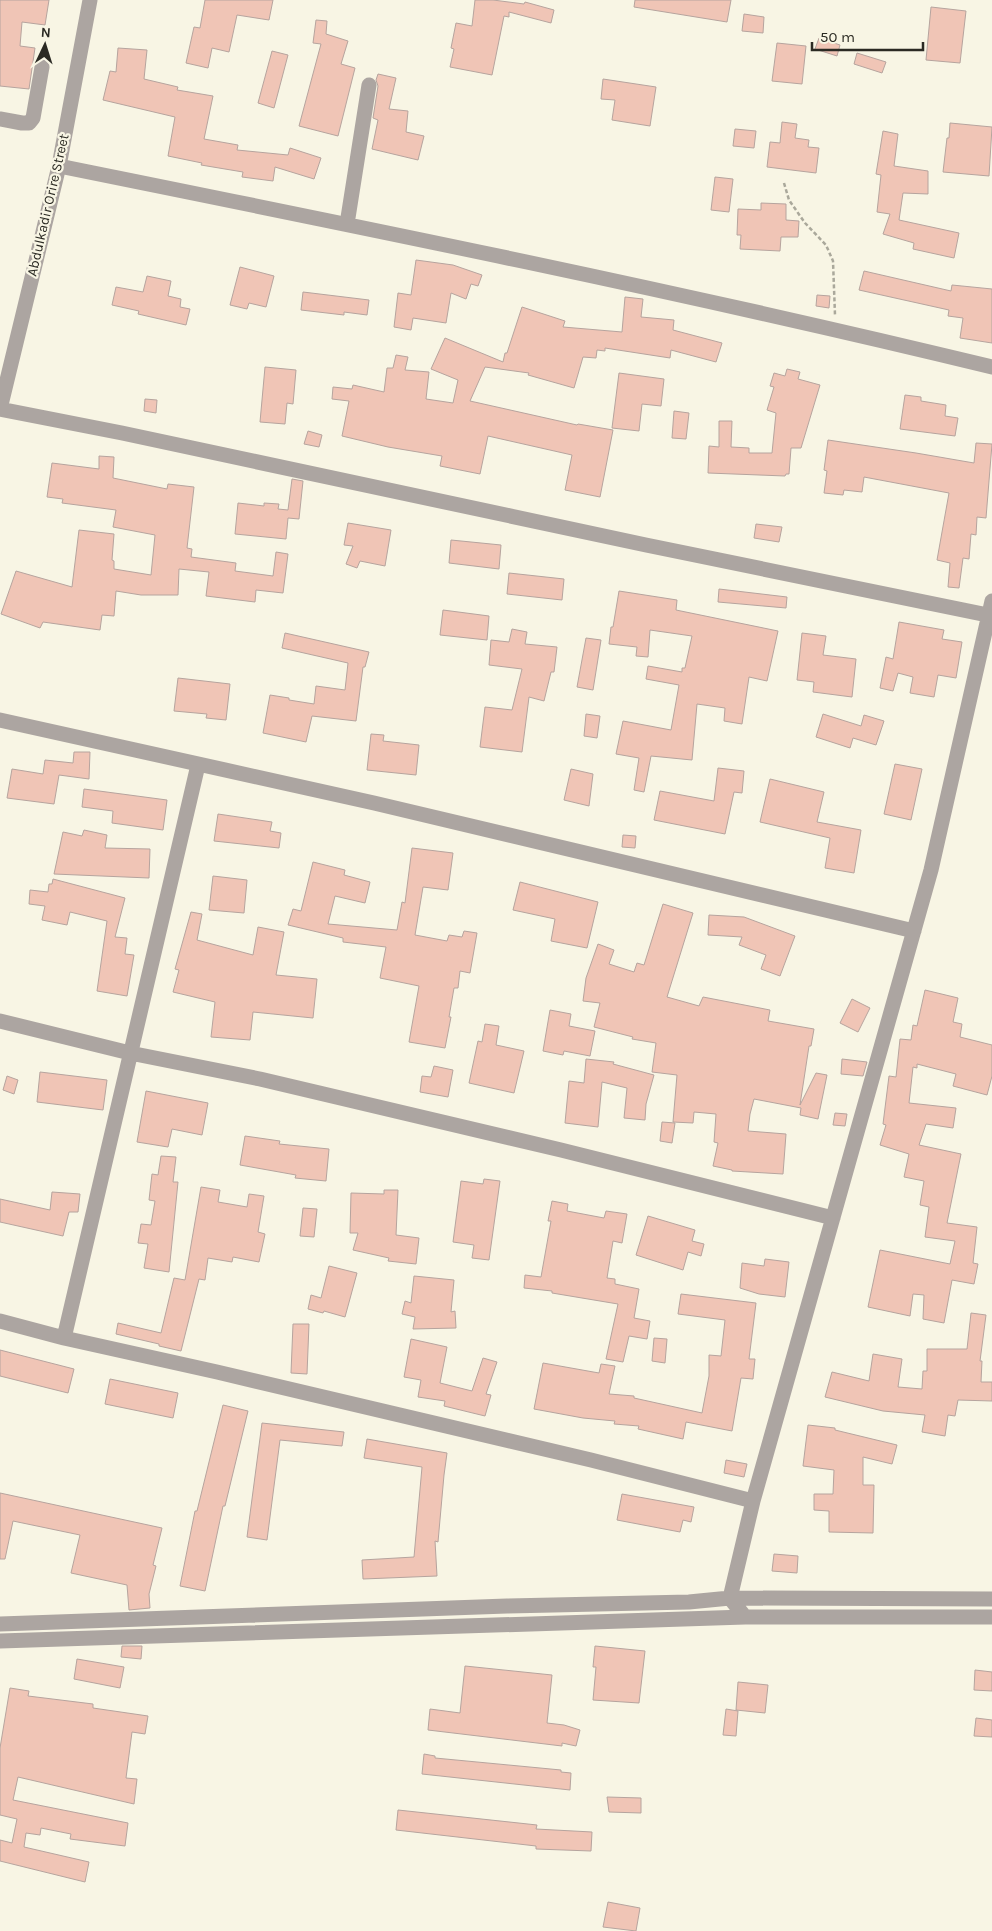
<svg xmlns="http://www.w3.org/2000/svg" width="992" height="1931" viewBox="0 0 992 1931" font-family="Karla,sans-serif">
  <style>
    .building { fill: #f0c5b6; stroke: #b6a49e }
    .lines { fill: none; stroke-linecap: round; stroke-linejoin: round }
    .path { stroke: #aaa89b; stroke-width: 2.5; stroke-dasharray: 4 2.5; stroke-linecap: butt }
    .minor { stroke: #aca5a1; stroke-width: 15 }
    .labels { text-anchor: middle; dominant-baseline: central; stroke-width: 4.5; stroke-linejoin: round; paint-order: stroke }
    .street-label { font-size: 14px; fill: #2b2a23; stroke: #f8f5e4 }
  </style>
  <rect width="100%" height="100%" fill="#f8f5e4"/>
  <!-- building -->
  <path class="building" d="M0,0H49L45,25L22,22L20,46L35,48L29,89L0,86Z
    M205,0H273L269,20L237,15L229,52L212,48L208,68L186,63L194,27L200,28Z
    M475,0H493L524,4L525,2L554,10L551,23L509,12V17L504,16L492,75L450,67L454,49L451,48L456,23L472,26Z
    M635,0H731L727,22L634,7Z
    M931,7L966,11L960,63L926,60Z
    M744,14L764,17L763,33L742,31Z
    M316,20L327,21L326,34L348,41L341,64L355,68L338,136L299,126L321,44L313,43Z
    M819,38L840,45L837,56L815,49Z
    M777,43L806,46L802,84L772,81Z
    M118,48L147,50L144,79L178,87L177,90L213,96L204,139L238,145L237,150L288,155L290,148L321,158L314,179L275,167L273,181L242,177L243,172L201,165L202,163L168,156L175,117L103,100L110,71L116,72Z
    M272,51L288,55L274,108L258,103Z
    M857,53L886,62L882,73L854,64Z
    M378,74L396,78L389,109L408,111L406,132L424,136L418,160L372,149L378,120L373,118L378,86L376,80Z
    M603,79L656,87L650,126L612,120L615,100L601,99Z
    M782,122L797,124L795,138L809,140L808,147L819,148L816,173L767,167L770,142L780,143Z
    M950,123L992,127L989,176L943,172L947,138H949Z
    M735,129L756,131L754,148L733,146Z
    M883,131L898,134L894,166L928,171V194L903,193L899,220L959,233L954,258L913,249L914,243L883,234L890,214L877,212L881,175L876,174Z
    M715,177L733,179L729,212L711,210Z
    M761,203L786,204V220L799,221L798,237H781L780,251L740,249L741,235H737L738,209L761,210Z
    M416,260L453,265L482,275L478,286L471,284L466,299L451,293L446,323L413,318L411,330L394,327L398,293L411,295Z
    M240,267L274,276L266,307L249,303L247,309L230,305Z
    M864,271L951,291L952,285L992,289V343L960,338L963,318L948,316L949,310L859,290Z
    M147,276L171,281L168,296L181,299L180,307L190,309L186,325L138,314L139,311L112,305L116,287L143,292Z
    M303,292L369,300L367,315L344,312V315L301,310Z
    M817,295L830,296L829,308L816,306Z
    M625,297L643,299L641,317L674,320L673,330L722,343L716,362L671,350L670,358L605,348V351L597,350L596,358L583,357L574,388L528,375L529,373L485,367L470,401L577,425L578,424L613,430L600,497L565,490L572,455L488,436L480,474L440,466L442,456L388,447L342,436L349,401L332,399L333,387L352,389L353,385L384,392L387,368H393L396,355L408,357L405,370L429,372L426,399L453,403L458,380L431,369L445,338L503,362L505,353H507L522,307L565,321L563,327L622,332Z
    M265,367L296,370L293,404L287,403L285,424L260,422Z
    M787,369L800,372L798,379L820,385L801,448H791L789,474H786L785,476L708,473L709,446L719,447V421H732L731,447L749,448V453H772L776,413L767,410L774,387L770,386L774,373L785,376Z
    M619,373L664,379L661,406L642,404L639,431L612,428Z
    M905,395L921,397V401L946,405L945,416L958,418L955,436L900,429Z
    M145,399L157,400L156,413L144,411Z
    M674,411L689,413L686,439L672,438Z
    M308,431L322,435L319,447L304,444Z
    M828,440L916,453L974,463L976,443L992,444L986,518L977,517L976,535L971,534L969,559L963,558L959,588L948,587L950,563L937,560L949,493L864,477L862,492L844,490L843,495L824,493L827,471L824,470Z
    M99,456L114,457L113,478L167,489L168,484L194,487L187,548L192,549L191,557L236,563L235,571L273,576L276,552L288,554L283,593L256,590L255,602L206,596L209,572L179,569L178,595H141L116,591L114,616L102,615L100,630L43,622L40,628L1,614L16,571L72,587L79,530L114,534L112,560L114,561V569L151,575L155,535L113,527L116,510L62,503L63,499L47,497L52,463L99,469Z
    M292,479L303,481L299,519L288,518L286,539L235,534L238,503L264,506V503L279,504L278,509L288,510Z
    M348,523L391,530L385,566L360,561L357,568L346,564L353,546L344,545Z
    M756,524L782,527L779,542L754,538Z
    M451,540L501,545L499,569L449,563Z
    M509,573L564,579L562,600L507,594Z
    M719,589L787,597L786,608L718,602Z
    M619,591L677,600L676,610L778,631L767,681L749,677L742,724L724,721L725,708L697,704L692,760L651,756L644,792L634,790L639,758L616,754L623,721L671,730L679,685L646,679L648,666L682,672V668H685L692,636L650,630L648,657L636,656L637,647L609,644L611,627H613Z
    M443,610L489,616L487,640L440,635Z
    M899,622L944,630L942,639L962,642L956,678L938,675L934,697L910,693L913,677L898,673L893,691L880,688L886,657L893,659Z
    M512,629L527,632L525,644L557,647L554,672H551L544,701L529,697L522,752L480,747L485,707L512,710L522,669L489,665L491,640L509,642Z
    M285,633L369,652L365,667H363L356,721L312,716L306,742L263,733L270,695L289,698V700L314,704L316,686L345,690L348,663L282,648Z
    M802,633L826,636L823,655L856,659L852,697L813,692L814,682L797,680Z
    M586,638L601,640L593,690L577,687Z
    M178,678L230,684L226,720L206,718L207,714L174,711Z
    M586,714L600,716L597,738L584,736Z
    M823,714L861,726L864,715L884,721L876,745L853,738L850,748L816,737Z
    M371,734L384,735L383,741L419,745L416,775L367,770Z
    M74,752H90L89,779L59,775L54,804L7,798L12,769L43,774L45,760L73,763Z
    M895,764L922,769L911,820L884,814Z
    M718,768L744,771L742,793L734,792L725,834L654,820L660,791L714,801Z
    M571,769L593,774L589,806L564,800Z
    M770,779L824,792L817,822L861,830L854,873L825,868L830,838L760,822Z
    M84,789L167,800L163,830L112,823L113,811L82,807Z
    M218,814L272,822L270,831L281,833L279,848L214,841Z
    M84,830L107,835L105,848L150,849L149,878L54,874L63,832L82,836Z
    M623,835L636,836L635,848L622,847Z
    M412,848L453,853L448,890L423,887L415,935L447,941L449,935L462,937L464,931L477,933L470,973L460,971L458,988H454L449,1017H451L445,1048L409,1042L419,986L380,978L386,947L343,942V938L288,925L293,909L301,911L313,862L345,870L344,875L370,882L365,903L335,896L328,924L397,930L402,902L405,903Z
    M213,876L247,880L244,913L209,910Z
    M53,879L125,898L115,937L127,938L125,954L134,955L127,996L97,991L107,921L70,912L67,925L42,920L45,906L29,904L30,890L48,892L49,884H52Z
    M520,882L598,902L587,948L551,941L555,919L513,910Z
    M663,904L693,913L667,997L699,1006L703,997L770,1010L768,1021L814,1029L811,1046H809L800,1105L816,1073L827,1075L818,1119L800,1115L801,1108L754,1099L750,1114L748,1131L786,1134L783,1174L732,1171V1170L713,1166L718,1143L714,1142L716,1114L694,1112L693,1123L673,1122L677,1075L652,1072L656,1043L632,1039L633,1037L594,1027L600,1003L583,1001L586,978L598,944L614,950L609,964L634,972L637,963L644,965Z
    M191,912L202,914L197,940L253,955L258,927L284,932L276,975L317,979L313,1018L253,1012L250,1040L211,1037L215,1002L173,992L179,970L175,969Z
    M709,915L744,917L795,936L780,976L761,969L766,955L739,945L742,937L708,935Z
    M925,990L958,998L953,1022L962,1024L960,1037L992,1045V1076L987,1095L953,1086L956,1074L917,1064V1068L913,1067L909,1103L956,1108L953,1128L926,1124L919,1145L961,1154L947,1223L977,1227L973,1263L978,1264L974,1284L952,1280L944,1323L923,1319L924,1295L913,1294L910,1316L868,1307L880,1250L950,1264L955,1241L925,1237L929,1207L920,1205L924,1181L904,1177L909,1154L880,1145L886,1125L883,1124L889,1076L896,1077L900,1039L911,1040L913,1025L917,1026Z
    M852,999L870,1008L858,1032L840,1023Z
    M550,1010L571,1014L569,1026L595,1031L590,1056L564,1051L563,1055L543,1051Z
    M485,1024L499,1026L496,1045L524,1051L514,1093L469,1083L478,1041L482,1042Z
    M586,1059L614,1062L613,1064L654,1075L646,1104L645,1120L624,1118L627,1088L602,1082L598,1127L565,1123L569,1081L584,1083Z
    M842,1059L867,1062L863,1076L841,1074Z
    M434,1066L453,1070L448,1097L420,1092L422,1076L431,1077Z
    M40,1072L107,1080L103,1110L37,1102Z
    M7,1076L18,1080L14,1094L3,1090Z
    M146,1091L208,1103L202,1135L172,1129L168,1147L137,1142Z
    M835,1113L847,1114L845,1126L833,1125Z
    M662,1122L675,1123L672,1143L660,1141Z
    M245,1136L280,1141L279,1144L329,1149L326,1181L295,1178L296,1175L240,1165Z
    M161,1156L176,1157L173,1182H178L169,1272L144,1268L148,1244L138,1243L141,1224L151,1225L155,1201L149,1200L152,1174L158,1175Z
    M484,1179L500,1181L489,1260L472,1258L474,1245L453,1242L461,1181L483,1184Z
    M201,1187L220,1190L218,1202L247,1207L249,1194L264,1196L258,1232L265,1234L259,1262L233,1257L232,1262L208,1258L205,1280L199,1279L181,1351L159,1346V1344L116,1334L118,1323L161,1333L174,1278L185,1280Z
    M384,1190H398L396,1235L419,1238L416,1264L388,1261L389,1258L353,1250L358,1233H350L351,1193L384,1194Z
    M52,1192L80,1194L78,1212H69L63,1236L0,1222V1199L50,1210Z
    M552,1201L568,1204L567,1211L604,1218L606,1211L627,1214L622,1243L613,1241L607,1278L615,1279V1284L639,1289L634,1318L650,1321L647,1339L629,1336L623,1362L606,1359L618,1304L552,1293V1291L524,1288L525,1275L541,1277L551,1221H548Z
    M303,1208L317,1209L314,1237L300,1236Z
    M648,1216L695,1230L692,1241L704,1244L701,1256L688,1252L683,1270L636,1255Z
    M765,1259L789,1262L785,1297L759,1294L740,1288L742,1263L764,1266Z
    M329,1266L357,1273L345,1317L324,1311L323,1313L308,1309L311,1295L321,1298Z
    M414,1276L454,1280L451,1312L455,1311L456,1328L413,1329L415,1317L402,1314L405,1301L411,1303Z
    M681,1294L756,1303L749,1359H755L753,1379L741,1378L732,1431L686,1422L683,1439L638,1429L639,1426L614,1424L615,1421L583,1418L534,1409L543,1363L599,1373L601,1364L615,1366L609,1394L634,1396V1398L702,1413L709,1376V1355L721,1356L725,1320L678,1314Z
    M971,1313L986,1315L980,1361H982L981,1382H992V1401L958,1400L955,1416L948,1415L945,1436L922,1432L925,1415L883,1411L825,1397L832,1372L869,1381L873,1354L902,1359L898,1387L922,1389L923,1371H927V1349H967Z
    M293,1324H309L307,1374L291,1373Z
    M654,1338L667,1339L665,1363L652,1361Z
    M411,1339L447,1347L440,1383L472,1391L483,1358L497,1362L486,1394L491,1395L485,1416L444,1406L445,1401L418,1397L421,1380L404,1377Z
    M0,1350L74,1369L68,1393L0,1376Z
    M110,1379L178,1393L173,1418L105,1404Z
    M223,1405L248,1411L225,1506H223L205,1591L180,1586L195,1511H197Z
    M262,1423L344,1432L342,1446L280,1440L267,1540L247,1537Z
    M808,1425L835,1428V1430L897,1445L892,1464L863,1457V1485H874L873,1533L829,1532V1511L814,1510V1494H833L834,1470L803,1466Z
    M367,1439L447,1453L444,1475L438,1542L435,1541L437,1576L363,1579L362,1560L414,1557L422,1467L364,1458Z
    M726,1460L747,1464L744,1477L724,1473Z
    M0,1493L162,1528L153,1565L156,1566L149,1594L150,1608L129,1610L127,1585L71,1573L80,1535L13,1521L5,1559H0Z
    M622,1494L694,1507L691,1522L683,1520L680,1532L617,1520Z
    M774,1554L798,1556L797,1573L772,1571Z
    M122,1646H142L141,1659L121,1657Z
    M595,1646L645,1651L639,1703L593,1700L596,1667H593Z
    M77,1659L124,1667L120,1688L74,1679Z
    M465,1666L552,1675L547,1723L564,1725L580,1730L576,1746L562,1743V1746L428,1730L430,1709L460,1713Z
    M975,1670L992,1672V1691L974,1690Z
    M738,1682L768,1685L765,1713L736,1710Z
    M10,1688L29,1691L28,1696L93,1704V1708L148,1716L145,1734L132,1732L126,1778L137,1779L134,1804L18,1777L13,1800L128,1823L125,1846L70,1839L71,1834L41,1828L40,1835L26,1833L24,1847L89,1862L85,1882L0,1861V1840L12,1843L17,1819L0,1815V1748Z
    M726,1709L738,1711L736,1736L723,1735Z
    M976,1718L992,1720V1737L974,1736Z
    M424,1754L435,1756V1758L561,1770V1772L571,1773L570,1790L422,1774Z
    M607,1797L641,1798V1813L609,1812Z
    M398,1810L537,1825L536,1829L592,1832L591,1851L536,1849V1846L396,1830Z
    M608,1902L640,1908L636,1931L603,1927Z"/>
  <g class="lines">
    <!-- path -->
    <path class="path" d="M784,183L789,200L805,223L826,245L833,261L835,315"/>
    <!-- minor -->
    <path class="minor" d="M0,119L22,123H29L33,118L42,67
      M59,166C371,229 683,292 992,367
      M347,224L369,85
      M0,409L122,433L646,545L992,616
      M0,409L59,166L90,0
      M0,720L374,803L914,931
      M0,1021L130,1053L260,1079L561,1150L833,1218
      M0,1321L64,1338L217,1372L591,1460L753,1501
      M64,1338L198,765
      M745,1617L730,1598L753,1501L931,870L992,601
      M0,1624L507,1606L689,1602L730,1598L992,1599
      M0,1641L745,1617H992"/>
  </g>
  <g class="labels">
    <!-- street labels -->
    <g class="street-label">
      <text transform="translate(48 205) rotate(-77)">Abdulkadir Orire Street</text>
    </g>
  </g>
  <!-- north arrow -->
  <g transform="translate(45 45) rotate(4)" stroke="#f8f5e4" stroke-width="4" paint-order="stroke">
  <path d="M0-4L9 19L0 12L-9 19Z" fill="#2b2a23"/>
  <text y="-8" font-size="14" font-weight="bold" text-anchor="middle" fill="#2b2a23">N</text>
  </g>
  <!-- scale -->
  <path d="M812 42v8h111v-8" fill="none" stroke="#2b2a23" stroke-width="2.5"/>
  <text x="820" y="42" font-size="15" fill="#2b2a23" stroke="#f8f5e4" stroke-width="4" paint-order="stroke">50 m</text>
</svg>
